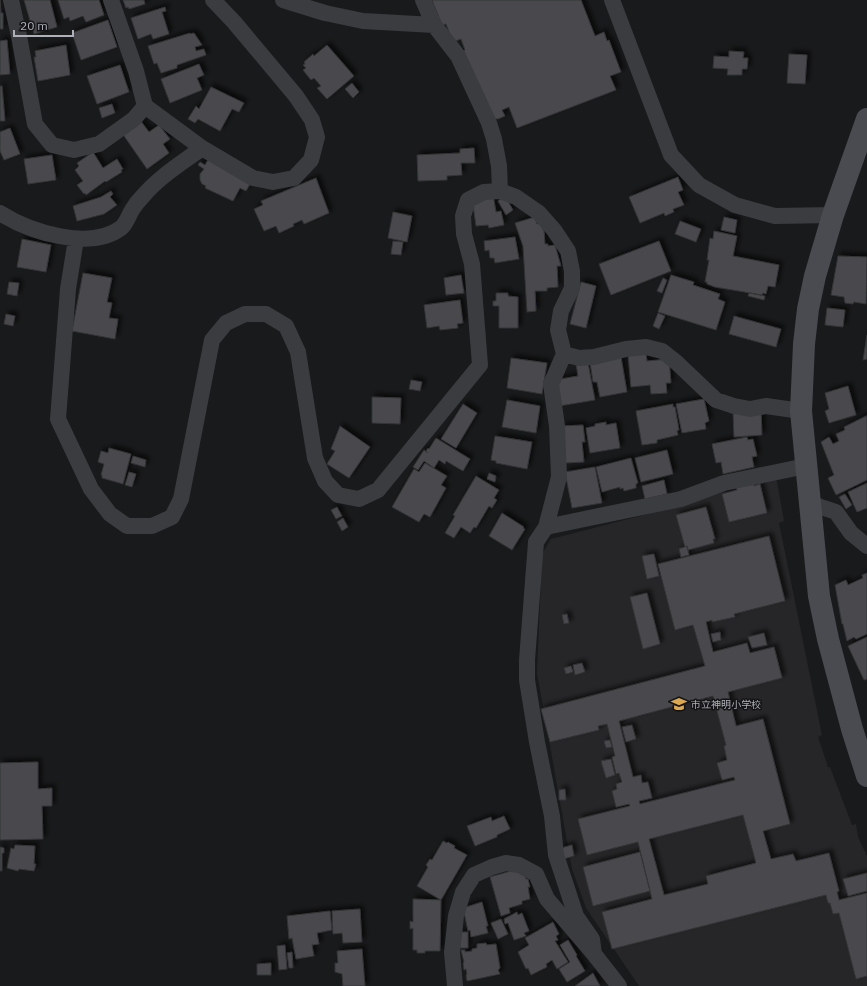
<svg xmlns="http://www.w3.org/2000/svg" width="867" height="986" viewBox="0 0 867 986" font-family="'IBM Plex Sans','Noto Sans JP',sans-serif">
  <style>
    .built { fill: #262628 }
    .building { fill: #494a4d; stroke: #343437; fill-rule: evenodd; filter: url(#shadow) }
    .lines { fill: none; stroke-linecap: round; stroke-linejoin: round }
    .street { stroke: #3b3c40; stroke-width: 16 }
    .secondary { stroke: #494b50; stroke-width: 22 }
    .labels { text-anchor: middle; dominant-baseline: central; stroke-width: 3; stroke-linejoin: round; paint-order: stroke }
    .poi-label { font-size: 10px; fill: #aeb1b9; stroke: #141416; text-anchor: start }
  </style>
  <defs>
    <filter id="shadow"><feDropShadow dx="3.5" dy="-3.5" stdDeviation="2" flood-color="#0009"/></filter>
  </defs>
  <rect width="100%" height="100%" fill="#191a1b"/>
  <!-- built -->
  <path class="built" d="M776,476L784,521L779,523L822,735L818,737L828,767H830L852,825L856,824L858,837L867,856V986H639L586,908L572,869L537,673L542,554L551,539L671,508Z"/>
  <!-- building -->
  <path class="building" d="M0,0L1,13H3V29H0Z
    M24,0H50L57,27L34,34Z
    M58,0H99L104,15L86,22L83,16L70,21L69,17L64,19Z
    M123,0H144L145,4L129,9L128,7L126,8Z
    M432,0H581L595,36L604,32L607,41L609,40L621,72L610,76L616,90L517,128L509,107L502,110L505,116L498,119L491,118L460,52L465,50L461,39L453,42L446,24L442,25Z
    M165,7L166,11L162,12L169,34L153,39L151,34L138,39L131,18Z
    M108,20L117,47L81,60L72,33Z
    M190,33V34L194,33L202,45L195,47L196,51L204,49L206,55L177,65V68L161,73L157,63L154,64L148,46Z
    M7,40L10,74L0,75V41Z
    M66,45L70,75L38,81L34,57H36L35,51Z
    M327,45L354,76L327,99L317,88L321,86L314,78L311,80L303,70L306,68L303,65L305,64L304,62L313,54L314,56Z
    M729,51L744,52L743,58H748L747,69H742V75H727L728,69L713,68L714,56L729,57Z
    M789,54L807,55L805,84L787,83Z
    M199,64L204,75L197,78L202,90L170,103L161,79Z
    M120,65L129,92L97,104L87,76Z
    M352,83L359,92L353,98L345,89Z
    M0,86H2L5,121H0Z
    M211,87L244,103L239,112L232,109L220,131L198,119L195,123L188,119L196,106L199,109Z
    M112,104L115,113L102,118L99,108Z
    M140,120L149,132L159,125L170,139L163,144L169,153L147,169L122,133Z
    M10,128L20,154L4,160L0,151V132Z
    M474,148L475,163H461L462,175L447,176V180L418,181L417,155L460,153V149Z
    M93,152L103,168L117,159L123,169L121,170L122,172L106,182L105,181L86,195L85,193L84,194L77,185L83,181L75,170L79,166L77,163Z
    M52,155L56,180L28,184L24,159Z
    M210,156L253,179L246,191L240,188L233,201L205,188L206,186L202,184L200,180V174L204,169L198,165L200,162L205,165Z
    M678,177L683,190L678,192L684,205L673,209L674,212L665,216L664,213L640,223L629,197Z
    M316,178L329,213L304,224L302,220L293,224L294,226L279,233L276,226L264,231L254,209L263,205L261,201Z
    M111,191L113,194L110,197L117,205L104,214L77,221L73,206L101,197Z
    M493,195L496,212L501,211L504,225L489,228L488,225L476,226L473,205Z
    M505,196L513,210L506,215L498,201Z
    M393,212L412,216L407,242L388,238Z
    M535,217L537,224L540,223L544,231L545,244H548V246L555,245L561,266H557L558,287L547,288V291H535L536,311L527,312L523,246L515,223Z
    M724,217L737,220L735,233L721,230Z
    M680,221L701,229L696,242L675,234Z
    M714,231L737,236L733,256L779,265L775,287L768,286L766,294L763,293L762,295L715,287L707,284V282H705L709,260H707L710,238L713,239Z
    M515,237L519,259L495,263L494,258H490L489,250L485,251L484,241Z
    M22,239L51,245L46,272L17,267Z
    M393,241L403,242L401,255L391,254Z
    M659,241L671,271L611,295L599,264Z
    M838,256L867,257L866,304L854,302L853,304L845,303L844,297L831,295Z
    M83,273L112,278L107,302L112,303L109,318L118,319L115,339L72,331Z
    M461,275L464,293L446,295L444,278Z
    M671,275L694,282L693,285L720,294L718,299L725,302L716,330L658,312Z
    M663,278L667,280L662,293L657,291Z
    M9,282L19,283L17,296L7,294Z
    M581,282L596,286L586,328L570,324Z
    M496,293H508V296L518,297V328H499V306H493V301H496Z
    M749,293L765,296L764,300L748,296Z
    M460,300L463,323L457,324L458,328L440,330L439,326L427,328L424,305Z
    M827,308L845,310L843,327L825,325Z
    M658,313L665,316L659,329L653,326Z
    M6,314L15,316L13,326L4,324Z
    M734,316L781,329L776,347L729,334Z
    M867,335V359L863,360Z
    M646,353L647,361L669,359L671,383H666L667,393L651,394L650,385L631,387L628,354Z
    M621,357L627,392L600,397L597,382H593L590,362Z
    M511,358L547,363L542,394L507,388Z
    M588,363L595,400L559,406L555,380L578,376L576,364Z
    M411,380L422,382L420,391L409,389Z
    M848,386L856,415L829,423L825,411L829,409L825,393Z
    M372,397L401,398L400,424L372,423Z
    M704,399L709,421L705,423L706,429L682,433L676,404Z
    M507,400L540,406L536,433L502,427Z
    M463,404L477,413L456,448L441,439Z
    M673,404V407H675L679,430L677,431L678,435L657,440V443L642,445L636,411Z
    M761,410L762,435L734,437L733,412Z
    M866,416H867V480L836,495L828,478L834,475L821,442L829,437L833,444L839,441L836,434L845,430L844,427Z
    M606,422V425L616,423L620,448L590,453L586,428L595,426V424Z
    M583,425L585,442H582L584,462L565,463L562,426Z
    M340,426L370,447L349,478L327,464L335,451L331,449Z
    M495,436L532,442L527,469L496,463V461L491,460Z
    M747,437L748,440L753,439L757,456L752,457L754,467L723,474L721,462L716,463L712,444Z
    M436,438L470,459L463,471L446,461L445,464L439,460L434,468L424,461L418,470L413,467L424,450L428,453L426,451L428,448L429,449Z
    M109,448L131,454L123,484L102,478V475H101L104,464L98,462L101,451L108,453Z
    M667,450L673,474L641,482L635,458Z
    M133,456L146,460L145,467L131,463Z
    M631,458L638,483L636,484V488L624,491L623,488L620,489V487L602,492L596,467Z
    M425,463L447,476L441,485L446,488L430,517L424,514L419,522L392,507L414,469L419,472Z
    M595,467L602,503L572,508L565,472Z
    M129,472L136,474L132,487L125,485Z
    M489,473L496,476L495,482L487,479Z
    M476,476L499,490L494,498L497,500L492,508L489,506L476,528L474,527L470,533L461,527L454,538L445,533L455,516L453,515Z
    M664,480L667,494L645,499L642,486Z
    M754,482V486L760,484L767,513L729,522L722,494L737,490L736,486Z
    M867,483V508L857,512L848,492Z
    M845,494L852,505L846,509L839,497Z
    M337,507L342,516L336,519L331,510Z
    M706,507L715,539H713L714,543L688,550L687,546L685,547L676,515Z
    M502,513L524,527L523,528L525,529L512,550L489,536Z
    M343,518L348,527L342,531L337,522Z
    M769,536L785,601L734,614L735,617L712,622V620L706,622L713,652L747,643L750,653L774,647L782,678L728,692L736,726L763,719L790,824L763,831L771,859L793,854L796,861L829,853L839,891L837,892L839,900L867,893V976L856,979L839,913L833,914L830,903H828L826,895L612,949L602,912L652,899L638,842L587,855L578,819L630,806L629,804L616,807L612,791L617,789L616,784L622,782L619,773L616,774L612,757L615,756L607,724L598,726L599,730L550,742L541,709L705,666L693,625L675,630L658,564ZM713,696L726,745L724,746L727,760L717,763L722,780L734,777L735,780L640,804L639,801L652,798L648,782L642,783L641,775L633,777L619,721ZM743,815L756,863L706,876L708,884L664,895L649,839Z
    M687,546L689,555L681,557L679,549Z
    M654,554L659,576L647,579L642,556Z
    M867,573V634L856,639L854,637L847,641L843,624H842L835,585L846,580L848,585L863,578L862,575Z
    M647,593L660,644L643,649L630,597Z
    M567,614L569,623L564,624L562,615Z
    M720,632L721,640L713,642L711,634Z
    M764,633L767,645L752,648L748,637Z
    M867,637V679L864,680L848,646Z
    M582,663L585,672L575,675L573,665Z
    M571,666L573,672L566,674L564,668Z
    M632,725L636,739L626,742L622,727Z
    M610,740L612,747L606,748L604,741Z
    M611,759L615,775L606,778L601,761Z
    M38,762V789L52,788V806H42L43,839L0,840V763Z
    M565,789L566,800H559V790Z
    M504,816L510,829L497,835V837L475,846L467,826L491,817L492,821Z
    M443,841L447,843L448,842L455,846L454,848L467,855L441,900L417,886L428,867L426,865L430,859L432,860Z
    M15,845L35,846L34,864H36L34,871L19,869L18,871L7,868L11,848L14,849Z
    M572,845L574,856L563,859L561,848Z
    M0,847L4,848V853H2V871H0Z
    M640,852L650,891L593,906L583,867Z
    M518,869L524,872L526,879H528L530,887H528L530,899L522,901V904L509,908L510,913L501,916L490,877Z
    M867,873V891L848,896L843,879Z
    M413,899L441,900L440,951H425V953H417V950H413V928L410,929V921L413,922Z
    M482,902L488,926H486L488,933L471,937L470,930L468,931L463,908Z
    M360,909L362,942L343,943L342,933L333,934L332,911Z
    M330,911L332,930L317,933L319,944L312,945L314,956L296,959L292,938L289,939L287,916Z
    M517,912L518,915L522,913L529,931L524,933L526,936L514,940L508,923L505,924L504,919Z
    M501,919L508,934L498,939L491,923Z
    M553,922L559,934L556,936L558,940L555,941L568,962L557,969L552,960L546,964L547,967L531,975L528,968L526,969L518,952L529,945L525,938Z
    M460,932H468V948H460Z
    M568,940L577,955L576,956L585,971L567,982L559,969L570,962L560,945Z
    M486,943L487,945L496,944L500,968L498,970L500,974L467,981L466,975L467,974L466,969L464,970L463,963L464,962L461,950H465V952L472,951V949L477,948V944Z
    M285,945L287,969L279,970L277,946Z
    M362,949L365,986H343L342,974L335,972V963H338L337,951Z
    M292,952L293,968H289L287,953Z
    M271,963V975H257V964Z
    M593,973L600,986H575Z"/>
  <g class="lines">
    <!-- street -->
    <path class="street" d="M11,0L19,36L35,124L52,145L74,150L99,144L134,119L145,106L202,148L253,178L273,182L294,178L311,160L317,137L312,120L296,96L234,22L213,0
      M111,0L136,71L145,106
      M283,0L325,13L363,21L434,25
      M423,0L434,25L458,56L489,123L494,139L499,166L500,191
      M612,0L671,155L699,185L735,205L775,216L833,215
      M0,213C30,232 90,251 121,228C126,224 129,215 132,210C135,205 139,200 143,196C160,176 182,163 202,148
      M76,239L68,289L58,419L91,489L110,514L127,526H152L172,517L181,499L212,340L226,323L245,314H266L286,326L298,352L315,458L325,481L338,495L359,499L378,490L480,365L472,264L464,234L463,216L468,200L484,192L500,191L516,197L539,213L554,230L568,251L572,271V288L561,311L558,330L564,354L551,384L557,426L559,477L546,527L536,542L527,660V680L537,742L552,816L556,855L576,916L592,939L594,954
      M564,354L579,358L594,357L626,349L646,347L662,351L676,362L716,400L734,406L750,409L766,406L801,411
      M809,503L836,512L851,533L867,546
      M546,527L681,499L724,483L806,466
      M455,986L452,952L456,916L463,892L474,875L492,867L506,863L519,865L536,874L547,899L594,954L619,986"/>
    <!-- secondary -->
    <path class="secondary" d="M867,119L833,215L815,276L808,309L804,344L801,411L819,596L828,639L852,729L867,776"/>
  </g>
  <!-- icons -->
  <defs>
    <symbol id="school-bare" viewBox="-9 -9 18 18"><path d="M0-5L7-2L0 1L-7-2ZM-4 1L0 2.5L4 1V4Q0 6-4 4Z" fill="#dca951" stroke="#141416" stroke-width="2.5" paint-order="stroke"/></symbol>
  </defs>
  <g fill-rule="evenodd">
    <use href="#school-bare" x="668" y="693" width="22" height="22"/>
  </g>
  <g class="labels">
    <!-- poi labels -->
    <g class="poi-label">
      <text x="691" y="704">市立神明小学校</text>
    </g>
  </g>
  <!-- scale -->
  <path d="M14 30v6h59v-6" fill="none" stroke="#aeb1b9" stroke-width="2"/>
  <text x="20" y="30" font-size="12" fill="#aeb1b9" stroke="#141416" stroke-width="3" paint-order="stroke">20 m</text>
</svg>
